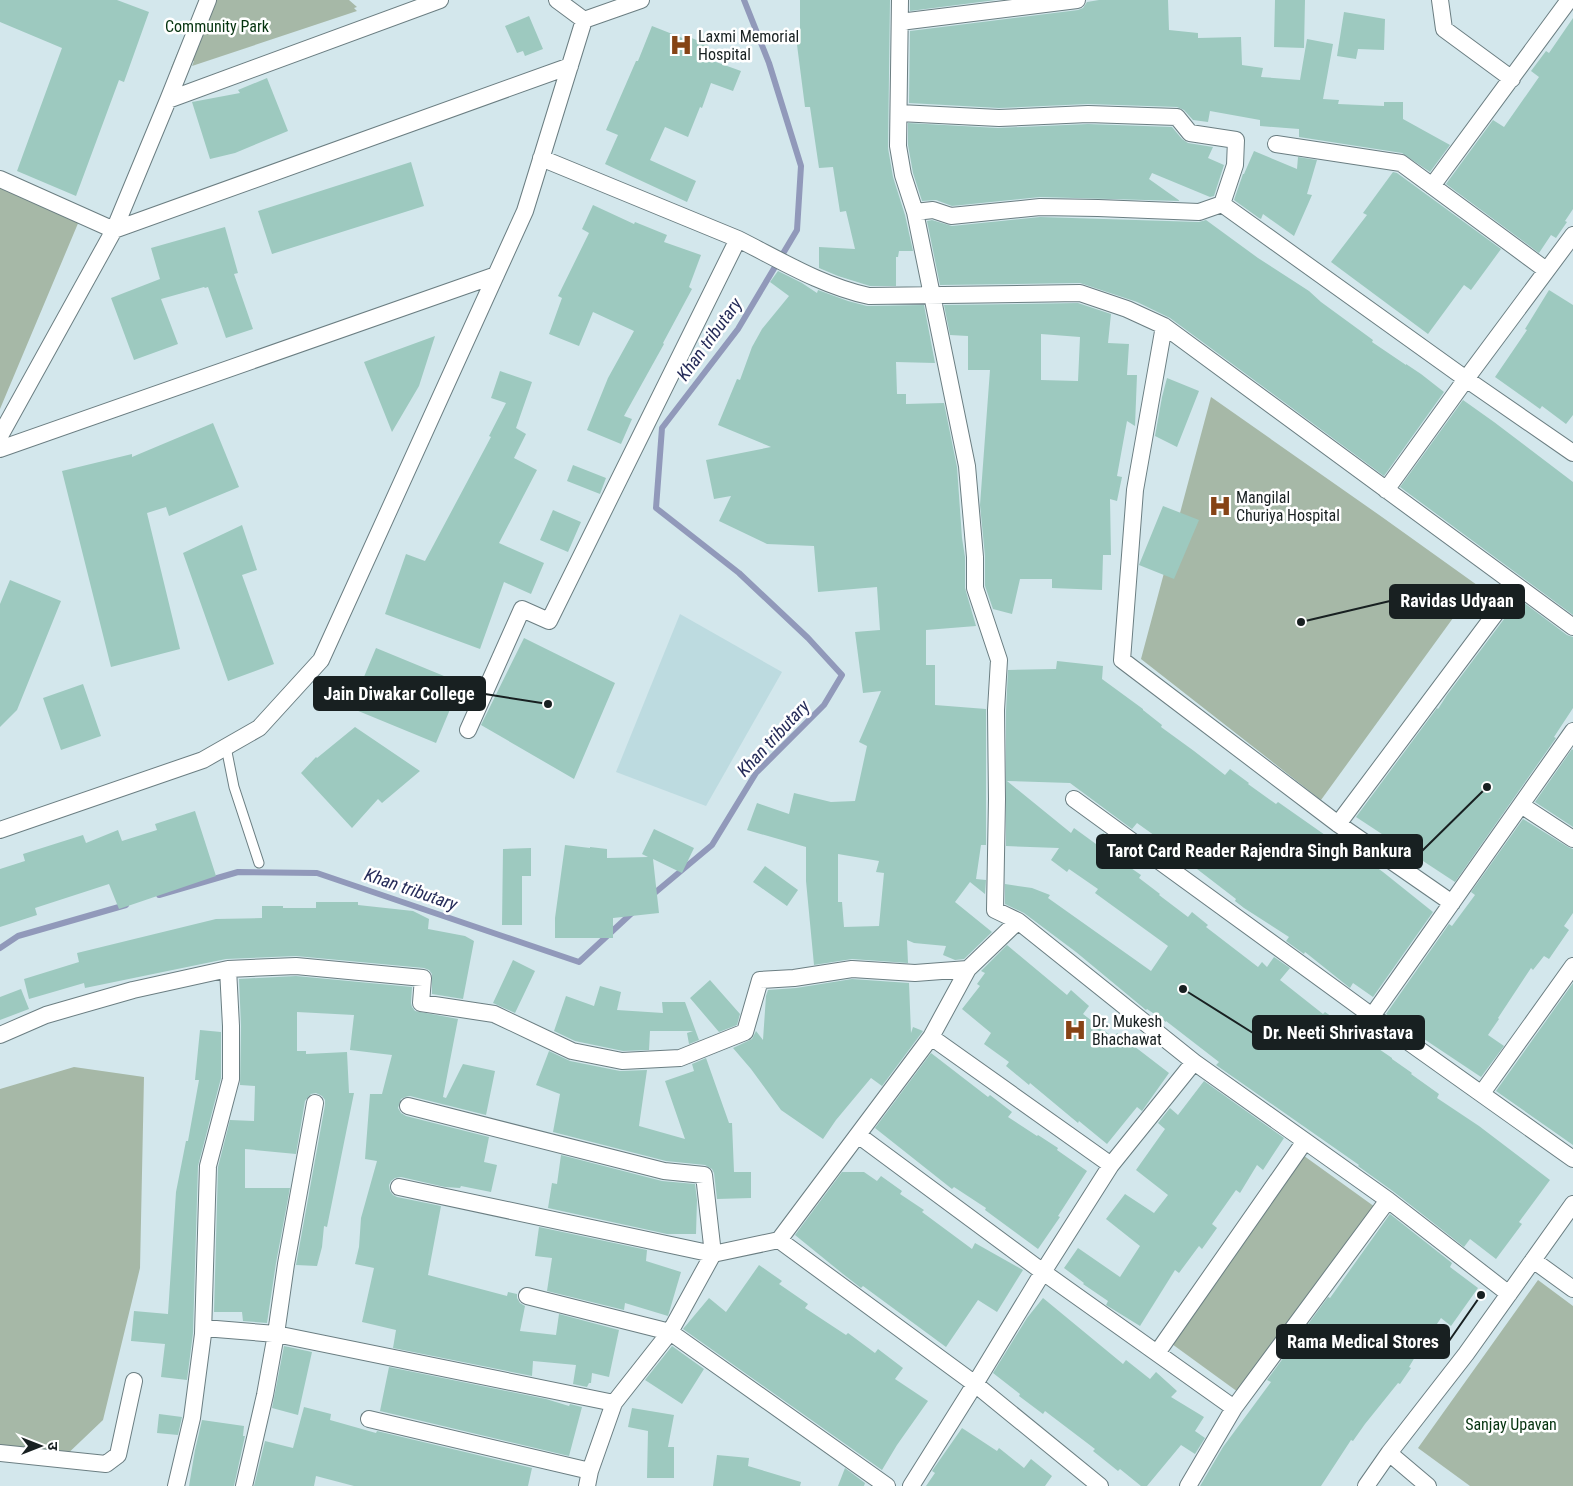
<svg xmlns="http://www.w3.org/2000/svg" width="1573" height="1486" viewBox="0 0 1573 1486" font-family="'Roboto Condensed','Noto Sans Devanagari',sans-serif">
  <style>
    .built { fill: #bddbe0 }
    .green { fill: #a6b8a7 }
    .lines { fill: none; stroke-linecap: round; stroke-linejoin: round }
    .stream { stroke: #9199ba; stroke-width: 6 }
    .building { fill: #9dc9bf; fill-rule: evenodd }
    .service-casing { stroke: #6b7e82; stroke-width: 11 }
    .minor-casing { stroke: #6b7e82; stroke-width: 18 }
    .service { stroke: #fff; stroke-width: 9 }
    .minor { stroke: #fff; stroke-width: 16 }
    .labels { text-anchor: middle; dominant-baseline: central; stroke-width: 5; stroke-linejoin: round; paint-order: stroke }
    .park-label { font-size: 16px; fill: #05330f; stroke: #fff }
    .poi-label { font-size: 16px; fill: #182021; stroke: #fff; text-anchor: start }
    .water-label { font-size: 18px; font-style: italic; fill: #262c59; stroke: #fff }
    .leader { fill: none; stroke: #182021; stroke-width: 2 }
    .callout-dot { fill: #182021; stroke: #fff; stroke-width: 2 }
    .callout { fill: #182021; stroke: #182021; stroke-width: 2 }
    .callout-label { font-size: 18px; text-anchor: middle; font-weight: bold; fill: #fff }
  </style>
  <rect width="100%" height="100%" fill="#d3e7ec"/>
  <!-- built -->
  <path class="built" d="M680,614L782,672L706,806L616,772Z"/>
  <!-- green -->
  <path class="green" d="M200,0H349L357,7L354,8L357,11L192,66L194,61L171,68Z
    M0,188L79,221L0,409Z
    M1211,397L1382,517L1477,585L1321,800L1141,659Z
    M74,1067L144,1077L140,1268L103,1420L61,1460L0,1450V1089Z
    M1300,1153L1375,1207L1238,1392L1161,1336Z
    M1538,1280L1573,1306V1486H1470L1418,1448Z"/>
  <g class="lines">
    <!-- stream -->
    <path class="stream" d="M159,895L238,872L317,873L579,962L634,911
      M651,896L712,845L756,773L824,705L842,675L808,638L739,573L656,508L662,428L738,329L797,230L801,166L769,63L744,0
      M0,948L18,936L126,905"/>
  </g>
  <!-- building -->
  <path class="building" d="M0,0H117L149,12L124,82L119,80L76,196L17,171L62,48L0,22Z
    M800,0H890L888,148L893,177L905,215L913,251H899L898,257H896V286H870L838,276L819,268V247L855,249L846,211L840,212L833,167L819,168L810,107H805L796,37H800Z
    M910,0H996L910,11Z
    M1099,0H1168L1169,30L1198,33V38L1241,37L1242,65L1263,68L1261,77L1300,80L1307,39L1333,44L1323,99L1339,100L1338,104L1384,106V102H1403V119L1450,145L1430,172L1402,153L1299,137V129L1260,126V120L1210,111L1208,122L1193,120L1184,110L1177,107L1088,104L999,108L909,103L910,31L1078,10L1083,8L1087,2Z
    M1275,0H1305L1304,48L1274,47Z
    M1344,12L1385,19L1384,50L1358,49L1356,59L1337,56Z
    M529,16L543,49L525,56L523,51L517,53L505,26Z
    M1573,18V209L1565,221L1567,222L1556,238L1551,235L1539,253L1446,184L1493,120L1504,127L1539,77L1531,71L1546,51L1549,53Z
    M652,26L685,39L687,36L708,45L702,57L741,71L733,91L711,83L702,108L700,107L688,137L665,127L650,160L696,181L687,202L605,164L618,135L606,130L636,61H638Z
    M267,78L288,131L235,153L210,159L192,102L240,93L238,90Z
    M908,123L998,128L1088,124L1172,127L1182,139L1188,143L1213,147L1208,158L1224,165L1214,196L1210,197L1152,173L1149,179L1180,201L1040,197L952,206L936,200L922,201L913,173L908,145Z
    M1254,151L1297,169L1298,157L1317,160L1307,194L1312,195L1294,236L1263,214L1261,219L1259,218L1234,200L1243,174H1244Z
    M411,162L424,206L272,254L258,211Z
    M1393,172L1397,173L1501,249L1471,290L1464,285L1428,334L1331,262L1367,215L1363,213Z
    M593,205L634,224L635,222L667,235L664,242L701,255L689,287L692,289L663,343L664,344L624,416L632,419L621,444L587,430L608,378L634,331L593,312L579,346L549,334L562,298L558,296L589,233L582,229Z
    M1040,217L1199,222L1206,220L1258,258L1309,291L1321,302L1373,340L1372,342L1406,365V364L1421,374L1444,392L1384,476L1170,318L1137,302L1080,283L940,285L927,221L932,220L952,226Z
    M225,227L238,273L234,274L253,329L226,338L208,287L205,288L204,287L161,299L178,344L134,360L111,298L160,279L151,248Z
    M778,271L802,283L817,293L818,290L848,301L867,306L924,305L935,363L896,362L897,394H906V404L944,403L957,467L962,538L965,557V588L976,626L926,630V665H935V705L986,709V845H981L976,879L986,880L985,894L970,882L955,902L992,932L964,959L955,960L943,955L946,946L914,943L907,940L908,963L852,959L814,965L806,881V847L747,830L757,803L789,814L794,793L831,802L855,801L867,746L859,742L881,691L863,693L855,632L880,630L877,587L818,592L814,546L767,544L719,521L731,496L714,499L706,460L771,447L718,425L737,379L740,380L752,347L762,329L789,296L770,282ZM838,854L879,861L876,872L884,873L879,926L844,927L842,902H838Z
    M1549,290L1573,305V415L1566,424L1542,406L1540,409L1495,377L1527,330L1525,329Z
    M1078,303L1111,314L1108,343L1129,344L1127,375H1137L1135,426L1127,421L1117,476L1122,477L1117,501L1110,499L1111,555H1103L1102,590L1052,588V579H1020L1012,614L993,609L985,586V556L980,505L990,370H968V336L950,335L944,305ZM1041,334L1080,337L1078,381L1041,380Z
    M435,336L419,386L392,432L364,362Z
    M500,371L532,382L516,428L526,434L514,458L537,470L499,543L544,563L531,594L504,582L480,649L385,614L406,554L425,561L491,437L489,436L506,403L491,398Z
    M1167,378L1199,391L1177,447L1155,436L1162,397Z
    M1463,400L1494,422L1573,482V615L1400,487Z
    M213,423L239,487L169,516L166,507L147,513L180,649L111,667L62,471L132,454V457Z
    M573,465L606,478L600,494L567,481Z
    M1163,506L1199,520L1174,579L1139,565Z
    M553,510L581,522L568,552L540,540Z
    M242,525L257,570L242,575L274,664L228,681L183,553Z
    M10,580L61,601L17,710L0,727V604Z
    M1519,599L1567,635L1573,637V708L1554,737L1556,738L1455,882L1356,817L1437,708L1438,709L1447,695Z
    M524,638L615,683L574,779L481,725Z
    M376,648L461,683L436,743L351,708Z
    M1057,661L1103,666L1102,679L1143,709V710L1162,725L1161,727L1194,751L1225,775L1230,769L1249,783L1248,784L1276,804L1278,802L1335,842L1338,839L1383,872L1433,912L1373,997L1353,983L1350,988L1305,952L1304,954L1286,941L1289,937L1244,908L1235,901L1236,899L1171,849L1172,848L1137,823L1132,829L1070,783L1007,781L1071,833L1074,828L1096,844L1103,833L1120,845L1113,854L1116,856L1115,857L1141,875L1139,878L1160,894L1159,895L1188,917L1192,912L1208,925L1206,927L1258,967L1262,962L1267,967L1274,957L1290,968L1280,980L1323,1014L1325,1012L1392,1058V1059L1412,1073L1411,1074L1439,1094L1437,1098L1479,1126L1550,1180L1519,1222L1522,1224L1496,1259L1470,1239L1464,1247L1394,1192L1358,1166L1359,1165L1216,1065L1219,1062L1166,1021V1022L1147,1009L1146,1010L1076,952L1024,913L1005,904V884L1032,888L1050,895L1048,898L1151,971L1168,946L1095,893L1098,889L1069,869L1067,872L1051,860L1059,848L1006,846V711L1008,670L1056,669Z
    M83,684L101,736L61,750L43,698Z
    M355,727L420,771L382,803L378,799L352,828L301,773L316,757L317,758Z
    M1572,749L1573,750V827L1535,802Z
    M195,811L216,876L119,909L109,884L35,908L37,915L0,927V869L25,861L23,854L83,835L86,843L118,830L122,841L157,830L155,824Z
    M1523,819L1568,847L1573,849V913L1564,926L1569,930L1549,959L1544,956L1533,970L1531,968L1498,1018L1499,1019L1488,1035L1504,1046L1481,1077L1421,1037L1420,1038L1386,1014L1449,924L1452,926L1475,895L1471,892Z
    M654,829L694,848L682,873L653,859L659,913L613,918V938H555V918L565,845L590,848V847L607,849V858L648,857L642,854Z
    M531,848V876H522V925H502L503,849Z
    M765,866L798,890L787,906L753,882Z
    M316,902H358V905L413,911L429,919L428,929L465,936L474,941L463,999L432,994V974L429,970L424,968L296,956L226,959L85,988L84,983L29,999L24,979L79,962L77,953L216,919L262,918V906H283V908H316Z
    M1007,945L1067,995L1071,990L1089,1006L1083,1014L1114,1038L1117,1033L1169,1073L1142,1111L1137,1107L1107,1144L1079,1121L1078,1123L1030,1083L1029,1085L1006,1066L1009,1062L984,1044L991,1033L962,1009L980,986L977,984L985,973L981,971Z
    M513,960L535,971L515,1013L493,1003Z
    M296,976L412,987L411,1003L412,1007L415,1011L458,1019L443,1097L446,1098L463,1064L495,1071L486,1115L410,1096L405,1097L401,1099L398,1108L401,1113L406,1116L489,1137L484,1162L497,1165L491,1192L461,1186L460,1188L445,1187L401,1177L395,1178L391,1181L389,1185L390,1191L393,1195L397,1197L441,1206L428,1275L507,1296L508,1292L517,1294V1298L520,1303L525,1306L520,1331L556,1335L559,1314L619,1330L609,1377L592,1373L591,1383H589L587,1387L573,1384L576,1365L533,1361L532,1376L393,1348L396,1330L362,1322L374,1268L355,1264L359,1247L361,1218L377,1161L365,1159L370,1094H382L392,1055L350,1050L354,1015L297,1012V1051H306V1054L347,1052L349,1093H354L327,1227L324,1226L322,1247L317,1266L296,1265L325,1105V1100L322,1096L316,1093L311,1094L305,1101L296,1154L245,1149V1188H290L276,1263L267,1323L243,1321L242,1312H214L218,1167L230,1120L254,1121L255,1086L240,1085L241,1026L239,979Z
    M852,979L909,983L911,1033L913,1027L923,1031L882,1086L871,1078L836,1120L823,1139L781,1110L751,1069L733,1048L752,1039L756,1031L763,1040L766,996L768,990L796,988Z
    M710,980L740,1014L737,1025L719,1032L690,998Z
    M1573,983V1145L1496,1091Z
    M600,986L621,992L617,1010L663,1013L662,1002H685L699,1040L689,1044L687,1033L693,1031H650L649,1050L623,1051L575,1041L554,1031L566,996L594,1006Z
    M21,989L29,1009L0,1020V997Z
    M200,1030L221,1032V1078L198,1166L193,1333L187,1380L161,1377L165,1344L131,1341L134,1311L168,1314L176,1192L186,1141H188L199,1080H195Z
    M549,1051L570,1061L620,1071L647,1070L639,1126L685,1139L665,1081L694,1071L692,1064L706,1058L729,1123H732L734,1172H751V1198L717,1199L714,1173L712,1169L705,1165L666,1161L553,1132L560,1094L536,1085Z
    M931,1053L988,1097L990,1095L1012,1112L1008,1117L1037,1136L1038,1135L1058,1148L1057,1150L1087,1171L1058,1216L1060,1217L1038,1249L985,1210L986,1208L954,1187L952,1189L875,1128Z
    M1204,1081L1284,1138L1263,1170L1257,1165L1240,1193L1236,1190L1212,1224L1217,1228L1202,1249L1199,1246L1179,1273L1175,1270L1140,1326L1106,1305L1108,1301L1083,1284L1084,1283L1064,1268L1078,1248L1120,1277L1140,1246L1106,1219L1125,1194L1154,1213L1168,1195L1136,1170L1165,1129L1158,1123L1170,1108L1178,1115Z
    M561,1155L662,1181L695,1184L697,1200L696,1234H667L548,1208L552,1183L557,1184Z
    M842,1172H864L877,1181L881,1176L902,1191L900,1194L924,1210L922,1212L972,1249L975,1243L1023,1270L997,1312L978,1300L946,1347L863,1286L861,1288L843,1274L795,1235Z
    M1390,1214L1452,1263L1450,1267L1478,1288L1451,1326L1441,1318L1418,1352L1409,1367L1411,1368L1400,1384L1398,1383L1365,1424L1353,1441L1351,1440L1321,1486H1200L1223,1447L1271,1382L1267,1380L1328,1297L1330,1298Z
    M539,1227L647,1250L646,1261L681,1272L668,1316L625,1303L624,1310L547,1291L552,1258L535,1256Z
    M759,1265L782,1281L779,1284L808,1304L805,1308L846,1335L848,1333L875,1353L878,1349L903,1368L895,1379L928,1401L897,1445L882,1470L683,1329L709,1298L726,1312Z
    M1043,1298L1123,1364L1126,1360L1150,1379L1156,1372L1177,1391L1171,1397L1204,1417L1195,1431L1205,1438L1195,1454L1181,1445L1147,1486H1141L1120,1469L1118,1471L1093,1451L1095,1449L1045,1411L1043,1414L1019,1396L1020,1394L993,1373L1027,1318Z
    M284,1346L312,1352L298,1415L272,1408Z
    M672,1346L704,1369L682,1404L645,1380Z
    M389,1367L546,1399L569,1406L570,1404L582,1407L569,1456L380,1411Z
    M304,1407L331,1414L330,1420L376,1433L377,1431L532,1468L528,1486H354L316,1476L314,1486H254L265,1441L293,1448Z
    M632,1408L674,1415L668,1447H674V1478H647L648,1431L628,1427Z
    M159,1414L182,1417L178,1435L157,1433Z
    M202,1420L244,1426L243,1436H245L234,1486H189L195,1450Z
    M962,1428L997,1451L999,1448L1024,1468L1031,1459L1052,1476L1045,1486H926L935,1473L932,1471Z
    M717,1455L749,1458L748,1466L801,1482L800,1486H713Z
    M845,1468L865,1483L864,1486H838Z"/>
  <g class="lines">
    <defs>
      <path id="service" d="M226,747L234,787L259,863"/>
      <path id="minor" d="M557,0L584,20
        M900,0L898,146L903,175L915,212L967,466L975,557V588L999,660L996,710L997,799L995,910L1018,921L1194,1062L1388,1200L1509,1294
        M1440,0L1444,29L1512,79
        M584,20L641,0
        M900,22L1077,0
        M168,100L440,0
        M899,113L999,118L1088,114L1177,117L1190,133L1236,140L1235,165L1222,204
        M1276,144L1401,163L1546,270
        M0,179L114,230L570,66
        M1432,186L1569,0
        M1222,204L1466,379L1573,453
        M915,212L933,210L951,216L1040,207L1098,208L1199,212L1222,204
        M738,239C780,260 822,286 869,296L1080,293L1127,309L1164,326L1573,627
        M1164,326L1135,490L1122,660L1338,824L1452,903
        M0,436L114,230L168,100L208,0
        M0,449L496,275
        M1386,490L1466,379L1573,235
        M468,730L522,609L549,621L738,239L541,158
        M1074,799L1372,1016L1573,1159
        M1521,805L1573,839
        M1338,824L1516,586
        M0,830L203,760L259,728L321,660L525,211L584,20
        M1372,1016L1573,731
        M0,1035L46,1015L133,990L228,969L296,966L423,978L421,1003L494,1014L572,1051L622,1061L680,1058L745,1032L760,980L794,978L852,969L915,973L968,969
        M931,1037L1111,1165
        M1482,1093L1573,966
        M858,1135L1043,1272L1234,1408
        M399,1187L713,1254L704,1175L664,1171L408,1106
        M779,1240L975,1384L1100,1486
        M1533,1260L1573,1289
        M527,1296L670,1332L887,1486
        M204,1328L276,1334L614,1403
        M1157,1353L1305,1141
        M369,1419L590,1471
        M0,1453L106,1464L118,1455L134,1381
        M1389,1453L1428,1486
        M176,1486L192,1418L203,1334L208,1166L231,1079V1026L228,969
        M244,1486L265,1395L276,1334L286,1264L315,1103
        M587,1486L590,1471L614,1403L670,1332L713,1254L779,1240L931,1037L968,969L1018,921
        M911,1486L975,1384L1043,1272L1111,1165L1194,1062
        M1188,1486L1234,1408L1388,1200
        M1366,1486L1389,1453L1466,1354L1573,1204"/>
    </defs>
    <!-- service casing -->
    <use href="#service" class="service-casing"/>
    <!-- minor casing -->
    <use href="#minor" class="minor-casing"/>
    <!-- service -->
    <use href="#service" class="service"/>
    <!-- minor -->
    <use href="#minor" class="minor"/>
  </g>
  <!-- icons -->
  <defs>
    <symbol id="hospital-bare" viewBox="-9 -9 18 18"><path d="M-5-5h3v3.5h4V-5h3V5h-3V1.5h-4V5h-3Z" fill="#864315" stroke="#fff" stroke-width="2.5" paint-order="stroke"/></symbol>
  </defs>
  <g fill-rule="evenodd">
    <use href="#hospital-bare" x="665" y="29" width="32" height="32"/>
    <use href="#hospital-bare" x="1204" y="490" width="32" height="32"/>
    <use href="#hospital-bare" x="1059" y="1014" width="32" height="32"/>
  </g>
  <g class="labels">
    <!-- park labels -->
    <g class="park-label">
      <text x="217" y="26">Community Park</text>
      <text x="1511" y="1424">Sanjay Upavan</text>
    </g>
    <!-- poi labels -->
    <g class="poi-label">
      <text x="698" y="36">Laxmi Memorial<tspan x="698" dy="18">Hospital</tspan></text>
      <text x="1236" y="497">Mangilal<tspan x="1236" dy="18">Churiya Hospital</tspan></text>
      <text x="1092" y="1021">Dr. Mukesh<tspan x="1092" dy="18">Bhachawat</tspan></text>
    </g>
    <!-- water labels -->
    <g class="water-label">
      <text transform="translate(709 339) rotate(-54)">Khan tributary</text>
      <text transform="translate(773 738) rotate(-47)">Khan tributary</text>
      <text transform="translate(411 889) rotate(19)">Khan tributary</text>
    </g>
  </g>
  <!-- callouts -->
  <path class="leader" d="M1301 622L1390 601M548 704L485 694M1487 787L1422 851M1183 989L1253 1033M1481 1295L1449 1341"/>
  <g class="callout-dot">
    <circle cx="1301" cy="622" r="5"/>
    <circle cx="548" cy="704" r="5"/>
    <circle cx="1487" cy="787" r="5"/>
    <circle cx="1183" cy="989" r="5"/>
    <circle cx="1481" cy="1295" r="5"/>
  </g>
  <g class="callout">
    <rect x="1390" y="585" width="134" height="33" rx="5"/>
    <rect x="314" y="677" width="171" height="33" rx="5"/>
    <rect x="1097" y="835" width="325" height="33" rx="5"/>
    <rect x="1253" y="1016" width="171" height="33" rx="5"/>
    <rect x="1277" y="1325" width="172" height="33" rx="5"/>
  </g>
  <g class="callout-label">
    <text x="1457" y="607">Ravidas Udyaan</text>
    <text x="399" y="700">Jain Diwakar College</text>
    <text x="1259" y="857">Tarot Card Reader Rajendra Singh Bankura</text>
    <text x="1338" y="1039">Dr. Neeti Shrivastava</text>
    <text x="1363" y="1348">Rama Medical Stores</text>
  </g>
  <!-- north arrow -->
  <g transform="translate(40 1446) rotate(90)" stroke="#ffffff" stroke-width="4" paint-order="stroke">
  <path d="M0-4L9 19L0 12L-9 19Z" fill="#182021"/>
  <text y="-8" font-size="14" font-weight="bold" text-anchor="middle" fill="#182021">उ</text>
  </g>
</svg>
